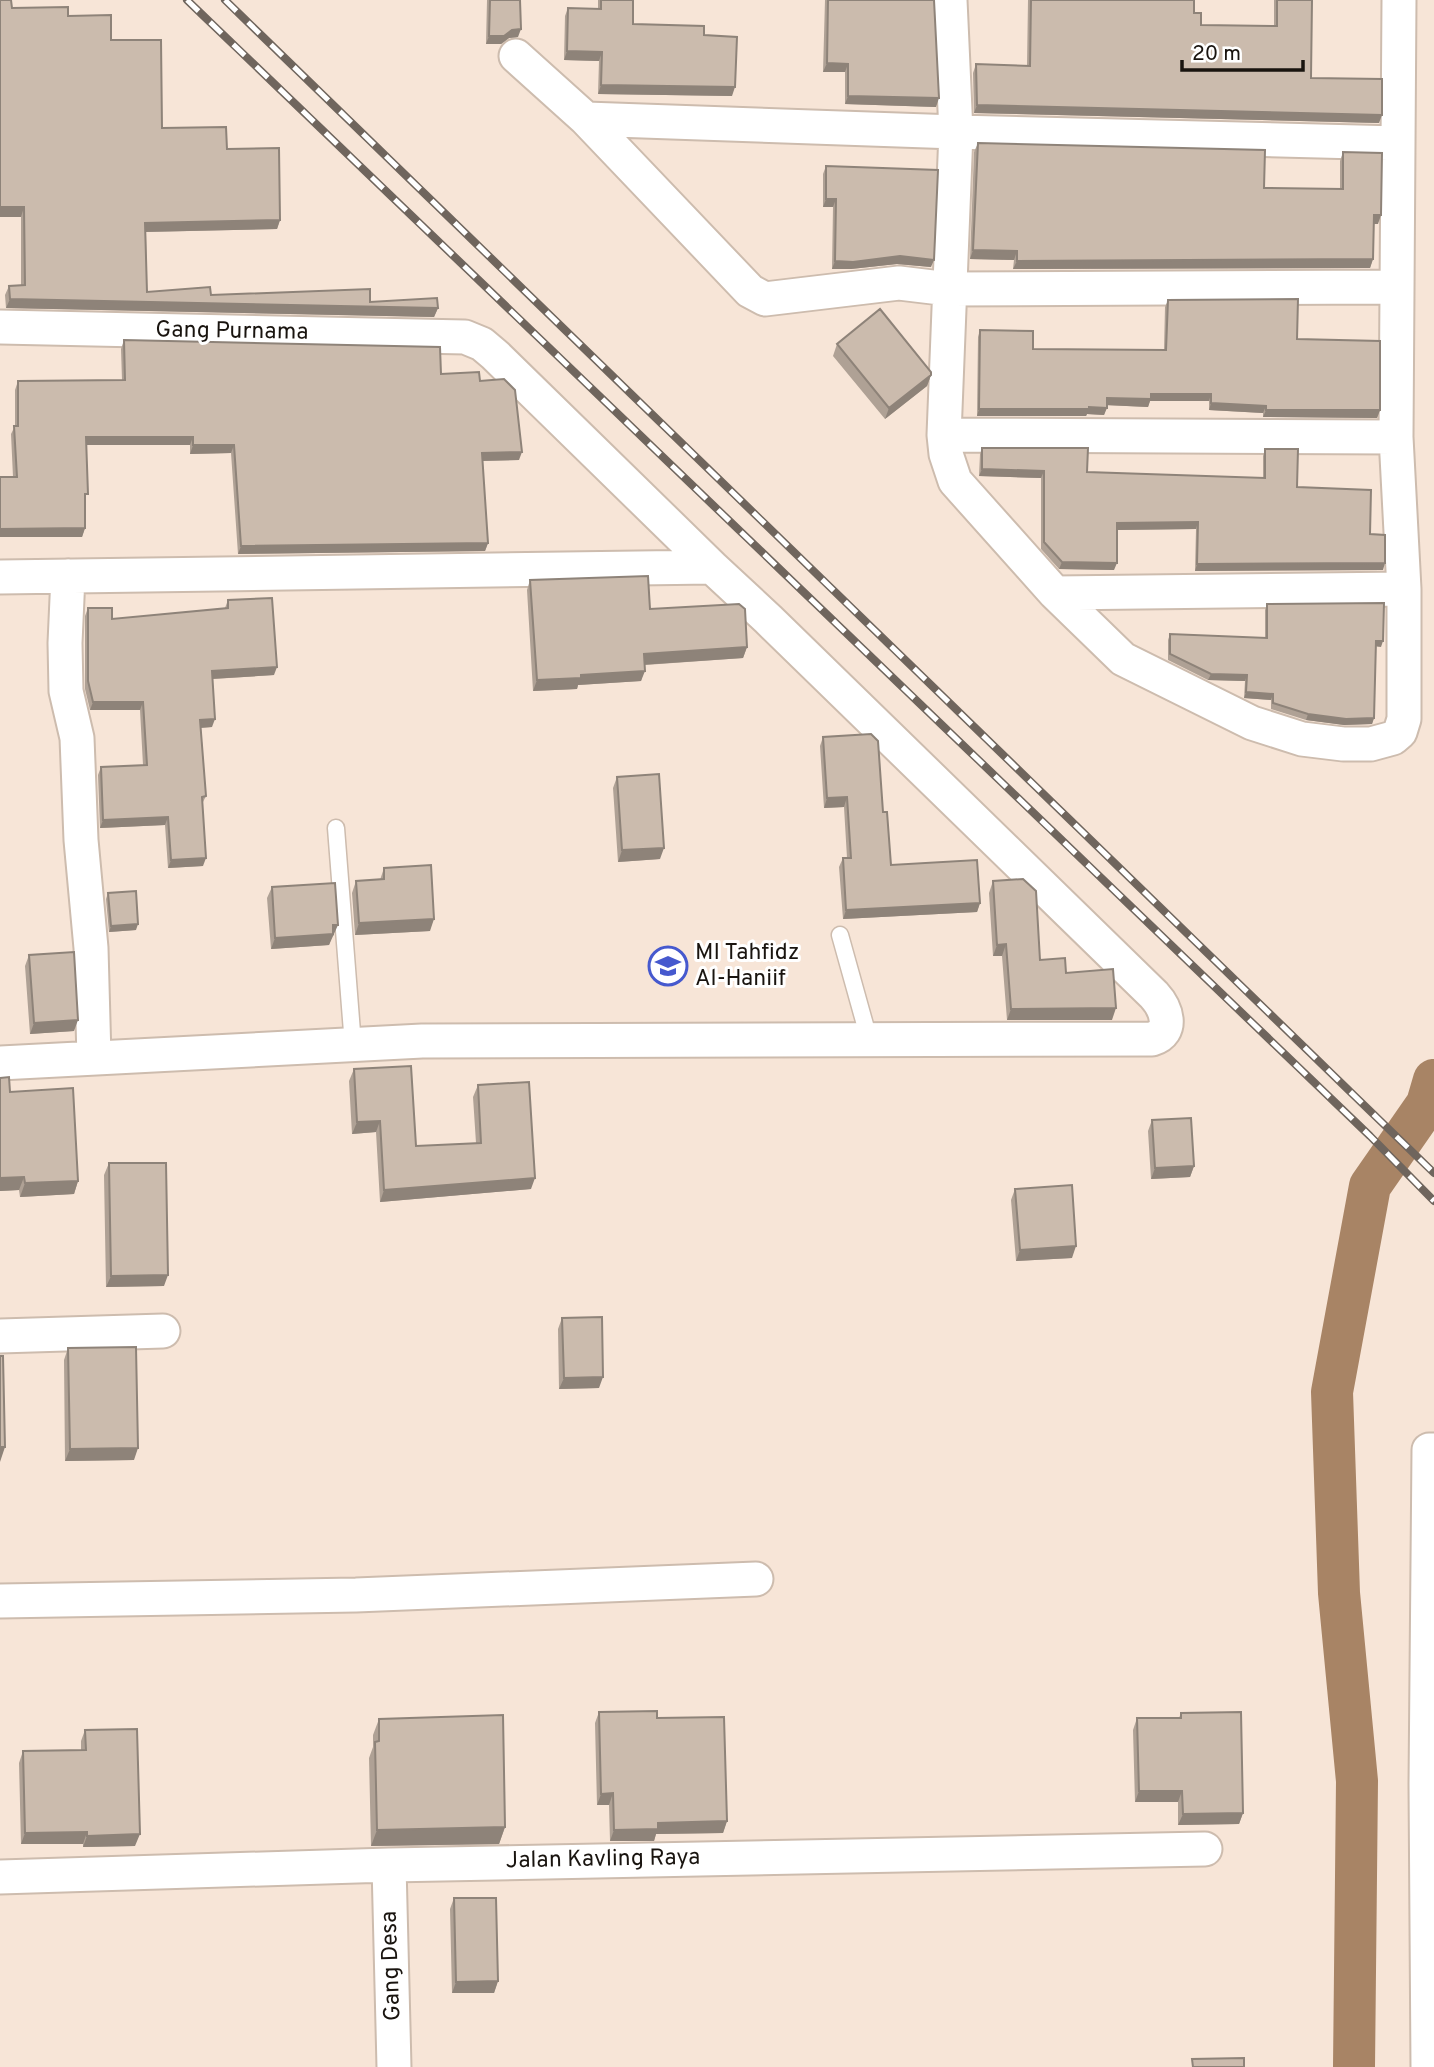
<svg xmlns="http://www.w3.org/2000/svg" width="1434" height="2067" viewBox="0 0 1434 2067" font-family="Overpass,sans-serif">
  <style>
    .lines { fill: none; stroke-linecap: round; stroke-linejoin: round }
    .canal { stroke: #a88465; stroke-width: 42 }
    .lane-casing { stroke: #cdbcae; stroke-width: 19 }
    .street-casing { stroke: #cdbcae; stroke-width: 37 }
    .lane { stroke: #fff; stroke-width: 16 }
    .street { stroke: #fff; stroke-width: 33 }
    .rail-casing { stroke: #6f655d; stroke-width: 8 }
    .rail { stroke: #fff; stroke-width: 5; stroke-dasharray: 16; stroke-linecap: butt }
    .wall { fill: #afa195 }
    .shaded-wall { fill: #8e8379 }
    .building { fill: #cbbbad; stroke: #8e8379; stroke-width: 2 }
    .labels { text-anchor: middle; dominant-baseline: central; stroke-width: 6; stroke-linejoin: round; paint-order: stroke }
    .street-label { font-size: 23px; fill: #19140f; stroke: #fff }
    .poi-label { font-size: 23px; fill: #19140f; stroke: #fff; text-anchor: start }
  </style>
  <rect width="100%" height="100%" fill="#f7e5d7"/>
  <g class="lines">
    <!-- canal -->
    <path class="canal" d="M1354,2067L1357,1781L1339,1593L1332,1392L1370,1186L1427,1104L1434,1080"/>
    <defs>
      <path id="lane" d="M336,828L353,1045
        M840,935L869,1039"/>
      <path id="street" d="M950,0L956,132L944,435L946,454L955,481L1055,593L1404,589
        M516,56L586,119L750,291L765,299L899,283L949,289L1396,287
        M586,119L956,132L1398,143
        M0,327L465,337L482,344L495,355L712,567L0,577
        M944,435L1396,437
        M68,576L65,643L66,691L77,738L81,840L91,948L94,1058
        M1055,593L1123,659L1252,723L1302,739L1343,744H1371L1393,738L1400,732L1404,719V589L1396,437L1399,0
        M0,1063L422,1041L1152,1039C1175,1032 1166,1008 1154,995L768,619L712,567
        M0,1336L163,1331
        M0,1601L356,1595L756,1579
        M389,1865L394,2067
        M0,1877L389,1865L1205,1849
        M1428,2067L1426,1784L1429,1450H1434"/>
    </defs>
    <!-- lane casing -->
    <use href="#lane" class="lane-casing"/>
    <!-- street casing -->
    <use href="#street" class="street-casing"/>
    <!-- lane -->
    <use href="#lane" class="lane"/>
    <!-- street -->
    <use href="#street" class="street"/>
    <defs>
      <path id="rail" d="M187,0L1370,1136L1434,1201
        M225,0L1434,1173"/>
    </defs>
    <!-- rail casing -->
    <use href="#rail" class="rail-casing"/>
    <!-- rail -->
    <use href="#rail" class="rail"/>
  </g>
  <!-- wall -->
  <path class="wall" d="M0,0L12,8L68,16L111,40L162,128L227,149L280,220L277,229L146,232L147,292L370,302L438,308L434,317L6,308L5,295L9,286L21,285V217H0Z
    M487,0H520L518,37L509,38L501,44H486Z
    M598,0H633V24L704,35L732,96L598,94L599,61L564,60L565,16L568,8L598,9Z
    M825,0H934L936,107L845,104V72H823Z
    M1028,0H1194V13L1201,25L1274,26V0H1312L1311,78L1379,123L974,113L973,73L976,64L1027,66Z
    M978,143L1264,188L1340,189V161L1343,152L1378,224H1373V259L1370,268L1013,269L1014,260L970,259L974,152Z
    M826,166L931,267L897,264L851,269H832L833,207H823V174Z
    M1168,300L1297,339L1380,410L1377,418L1263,417V413L1209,410V401H1150L1148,407L1107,405L1104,415L1087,414L1086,416H977L978,337L980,330L1033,349L1164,350L1165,307Z
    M124,340L441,374L480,381L519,460L482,461L488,543L485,551L238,554L231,453L190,454V445H87L85,528L82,537L13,477L11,434L15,426V390L18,381L122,380L121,349Z
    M837,344L931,375L927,386L885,419L833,356Z
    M982,448L1087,472L1263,478V456L1265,449L1297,487L1370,534L1383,570L1195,571L1196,529L1117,530L1114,570L1059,569L1041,549V478L979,476L980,454Z
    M530,580L650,609L747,647L743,658L645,665L641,681L578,685L577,689L533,691L527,590Z
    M228,600L274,675L213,679L212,727L201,728L206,796L202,804L203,866L168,868L165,825L100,828L98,775L101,767L143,765L140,710H90L85,689V616L88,608L112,619L225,608Z
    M1267,604L1381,647L1376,646L1374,718L1372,724L1344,725L1306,720L1271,709V700L1244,698L1245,681L1208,680L1168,660V640L1170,634L1265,638V610Z
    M823,737L883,812L891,865L980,903L977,912L843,919L839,867L843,858H847L844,807L824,808L820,746Z
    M617,777L660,859L618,862L613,788Z
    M384,868L430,931L355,935L352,893L356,881L380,880Z
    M993,881L1040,960L1066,973L1112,1020H1007L1002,956H993L989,893Z
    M272,887L334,936H332L329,945L271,949L267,898Z
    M108,893L136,930L109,932L106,899Z
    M29,955L74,1031L30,1034L25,966Z
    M354,1069L416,1146L476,1143L473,1097L478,1085L531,1189L380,1202L376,1132L352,1134L349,1081Z
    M0,1078L78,1181L74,1194L20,1197L19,1190L0,1191Z
    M1152,1120L1194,1166L1190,1177L1151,1179L1148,1131Z
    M109,1163L164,1286L106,1287L104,1175Z
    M1015,1189L1072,1258L1016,1261L1011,1200Z
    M562,1318L599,1388L559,1389L558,1329Z
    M68,1348L134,1460L65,1461L64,1360Z
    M599,1712L657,1718L727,1821L723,1833L656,1834L654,1841H610L609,1805H597L595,1723Z
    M1181,1713L1243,1813L1239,1824L1178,1825V1802H1135L1133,1730L1137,1718H1179Z
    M379,1719L505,1827L499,1844L371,1846L369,1758L373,1747V1735Z
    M85,1730L135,1846L83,1847V1844H21L19,1763L23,1751L81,1750V1741Z
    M454,1898L498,1981L494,1993H452L450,1909Z"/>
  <!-- shaded-wall -->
  <path class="shaded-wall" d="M521,29L518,37L509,38L501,44H486L489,36L512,30Z
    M567,51L602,52L599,61L564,60Z
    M827,63L848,64L845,72H823Z
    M601,85L735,87L732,96L598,94Z
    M848,96L939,98L936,107L845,104Z
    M977,105L1382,115L1379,123L974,113Z
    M826,199H836L833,207H823Z
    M0,207H24L21,217H0Z
    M1374,215H1381L1378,224H1371Z
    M280,220L277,229L142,232L145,223Z
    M973,250L1017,251L1014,260L970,259Z
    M900,256L934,260L931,267L897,264L851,269H832L835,261Z
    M1373,259L1370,268L1013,269L1017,261Z
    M10,299L438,308L434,317L6,308Z
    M931,375L927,386L885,419L889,408Z
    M1151,394H1211L1209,401H1150L1148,407L1104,405L1107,398Z
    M1211,403L1266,406L1263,413L1209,410Z
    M1089,407L1107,408L1104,415L1087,414L1086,416H977L979,409Z
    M1266,410H1380L1377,418L1263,417Z
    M86,437H193L190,445H83Z
    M193,445H234L231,453L190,454Z
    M522,452L519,460L479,461L482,453Z
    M982,469L1044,471L1041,478L979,476Z
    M1198,522L1196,529L1115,530L1117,523Z
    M85,528L82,537H0V529Z
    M488,543L485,551L238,554L241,546Z
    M1062,562L1117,563L1114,570L1059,569Z
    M1385,563L1383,570L1195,571L1197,564Z
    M1376,641H1383L1381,647L1374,646Z
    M747,647L743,658L640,665L644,654Z
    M277,667L274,675L210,679L212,671Z
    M645,671L641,681L578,685L577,689L533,691L537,680L581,675Z
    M1211,674L1247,675L1245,681L1208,680Z
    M1246,692L1273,694L1271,700L1244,698Z
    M93,702H143L140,710H90Z
    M1308,714L1374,718L1372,724L1344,725L1306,720Z
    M215,719L212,727L197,728L200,720Z
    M847,797L844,807L824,808L827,798Z
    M168,817L165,825L100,828L103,820Z
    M664,848L660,859L618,862L622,850Z
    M206,858L203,866L168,868L171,860Z
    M980,903L977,912L843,919L846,910Z
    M434,919L430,931L355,935L359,923Z
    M138,924L136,930L109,932L111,926Z
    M333,925H338L329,945L271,949L275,938Z
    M1006,944L1002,956H993L997,945Z
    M1116,1008L1112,1020H1007L1011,1009Z
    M78,1020L74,1031L30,1034L34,1023Z
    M380,1121L376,1132L352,1134L357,1122Z
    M1194,1166L1190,1177L1151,1179L1155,1168Z
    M24,1177L19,1190L0,1191V1178Z
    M535,1178L531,1189L380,1202L384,1190Z
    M78,1181L74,1194L20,1197L25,1183Z
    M1076,1246L1072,1258L1016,1261L1020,1250Z
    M168,1275L164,1286L106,1287L111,1276Z
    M603,1377L599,1388L559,1389L564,1378Z
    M0,1447H5L0,1462Z
    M138,1448L134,1460L65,1461L70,1449Z
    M1139,1791H1182L1178,1802H1135Z
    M613,1793L609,1805H597L601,1794Z
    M1243,1813L1239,1824L1178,1825L1183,1814Z
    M727,1821L723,1833L656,1834L654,1841H610L614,1830L658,1823Z
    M505,1827L499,1844L371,1846L377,1830Z
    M87,1832L83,1844H21L25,1833Z
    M140,1834L135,1846L83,1847L87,1836Z
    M498,1981L494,1993H452L456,1982Z"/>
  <!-- building -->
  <path class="building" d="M0,0H11L12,8L68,7V16L111,15V40H161L162,128L226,127L227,149L279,148L280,220L145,223L147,292L210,287L211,295L370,289V302L437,298L438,308L10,299L9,286L25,285L24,207H0Z
    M490,0H520L521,29L512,30L504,36H489Z
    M601,0H633V24L704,26V35L737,37L735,87L601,85L602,52L567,51L568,8L601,9Z
    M828,0H934L939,98L848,96V64L827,63Z
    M1031,0H1194V13H1201V25L1277,26V0H1312L1311,78L1382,79V115L977,105L976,64L1030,66Z
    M978,143L1265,150L1264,188L1343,189V152L1382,153L1381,215H1374L1373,259L1017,261V251L973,250Z
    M826,166L938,170L934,260L900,256L853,262L835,261L836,199H826Z
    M1298,299L1297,339L1380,341V410H1266V406L1211,403V394H1151V399L1107,398V408L1089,407V409H979L980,330L1033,331V349L1166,350L1168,300Z
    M880,309L931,372V375L889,408L837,344Z
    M124,340L440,347L441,374L479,372L480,381L504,379L515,390L522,452L482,453L488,543L241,546L234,445H193V437H86L88,494H85V528L0,529V477H17L14,426H18V381L125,380Z
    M982,448H1088L1087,472L1265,478V449H1298L1297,487L1371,490L1370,534L1385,535V563L1197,564L1198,522L1117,523V563L1062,562L1044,542V471L982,469Z
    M648,576L650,609L739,604L745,609L747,647L644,654L645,671L581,675V678L537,680L530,580Z
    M272,598L277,667L212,671L215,719L200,720L206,796L202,797L206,858L171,860L168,817L103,820L101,767L147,765L143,702H93L88,681V608H112V619L228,608V600Z
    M1384,603L1383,641H1376L1374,718L1346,719L1308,714L1273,703V694L1246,692L1247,675L1211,674L1170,654V634L1267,638V604Z
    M871,734L878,741L883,812H887L891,865L977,860L980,903L846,910L843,858H851L847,797L827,798L823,737Z
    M659,774L664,848L622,850L617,777Z
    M431,865L434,919L359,923L356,881L384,879V868Z
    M1023,879L1036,891L1040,960L1065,958L1066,973L1113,969L1116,1008L1011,1009L1006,944L997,945L993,881Z
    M335,883L338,925H333V934L275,938L272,887Z
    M136,891L138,924L111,926L108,893Z
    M74,952L78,1020L34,1023L29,955Z
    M411,1066L416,1146L481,1143L478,1085L529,1082L535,1178L384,1190L380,1121L357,1122L354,1069Z
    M9,1077L10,1092L73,1088L78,1181L25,1183L24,1177L0,1178V1078Z
    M1191,1118L1194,1166L1155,1168L1152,1120Z
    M109,1163H166L168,1275L111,1276Z
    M1072,1185L1076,1246L1020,1250L1015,1189Z
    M602,1317L603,1377L564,1378L562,1318Z
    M136,1347L138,1448L70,1449L68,1348Z
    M0,1356H3L5,1447H0Z
    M657,1711V1718L724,1717L727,1821L658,1823V1829L614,1830L613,1793L601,1794L599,1712Z
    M1241,1712L1243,1813L1183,1814L1182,1791H1139L1137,1718H1181V1713Z
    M503,1715L505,1827L377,1830L375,1742L379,1741V1719Z
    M137,1729L140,1834L87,1836V1832L25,1833L23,1751L86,1750L85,1730Z
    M454,1898H496L498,1981L456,1982Z
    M1244,2058V2067H1193L1192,2059Z"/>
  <!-- icons -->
  <defs>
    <symbol id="school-ring" viewBox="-11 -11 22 22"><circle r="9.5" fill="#fff" stroke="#4659ce" stroke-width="1.5"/><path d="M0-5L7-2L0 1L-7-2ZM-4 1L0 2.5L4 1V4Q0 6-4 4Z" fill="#4659ce"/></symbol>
  </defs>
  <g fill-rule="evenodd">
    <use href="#school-ring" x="646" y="944" width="44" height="44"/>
  </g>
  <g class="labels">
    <!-- street labels -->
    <g class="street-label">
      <text transform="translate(232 332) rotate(1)">Gang Purnama</text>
      <text transform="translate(603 1860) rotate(-1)">Jalan Kavling Raya</text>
      <text transform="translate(392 1966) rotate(-92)">Gang Desa</text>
    </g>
    <!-- poi labels -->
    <g class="poi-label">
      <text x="695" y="953">MI Tahfidz<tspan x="695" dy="26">Al-Haniif</tspan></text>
    </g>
  </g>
  <!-- scale -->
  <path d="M1182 60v10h121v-10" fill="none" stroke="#19140f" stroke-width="3.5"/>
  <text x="1192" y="60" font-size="21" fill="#19140f" stroke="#ffffff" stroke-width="5" paint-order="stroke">20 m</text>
</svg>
